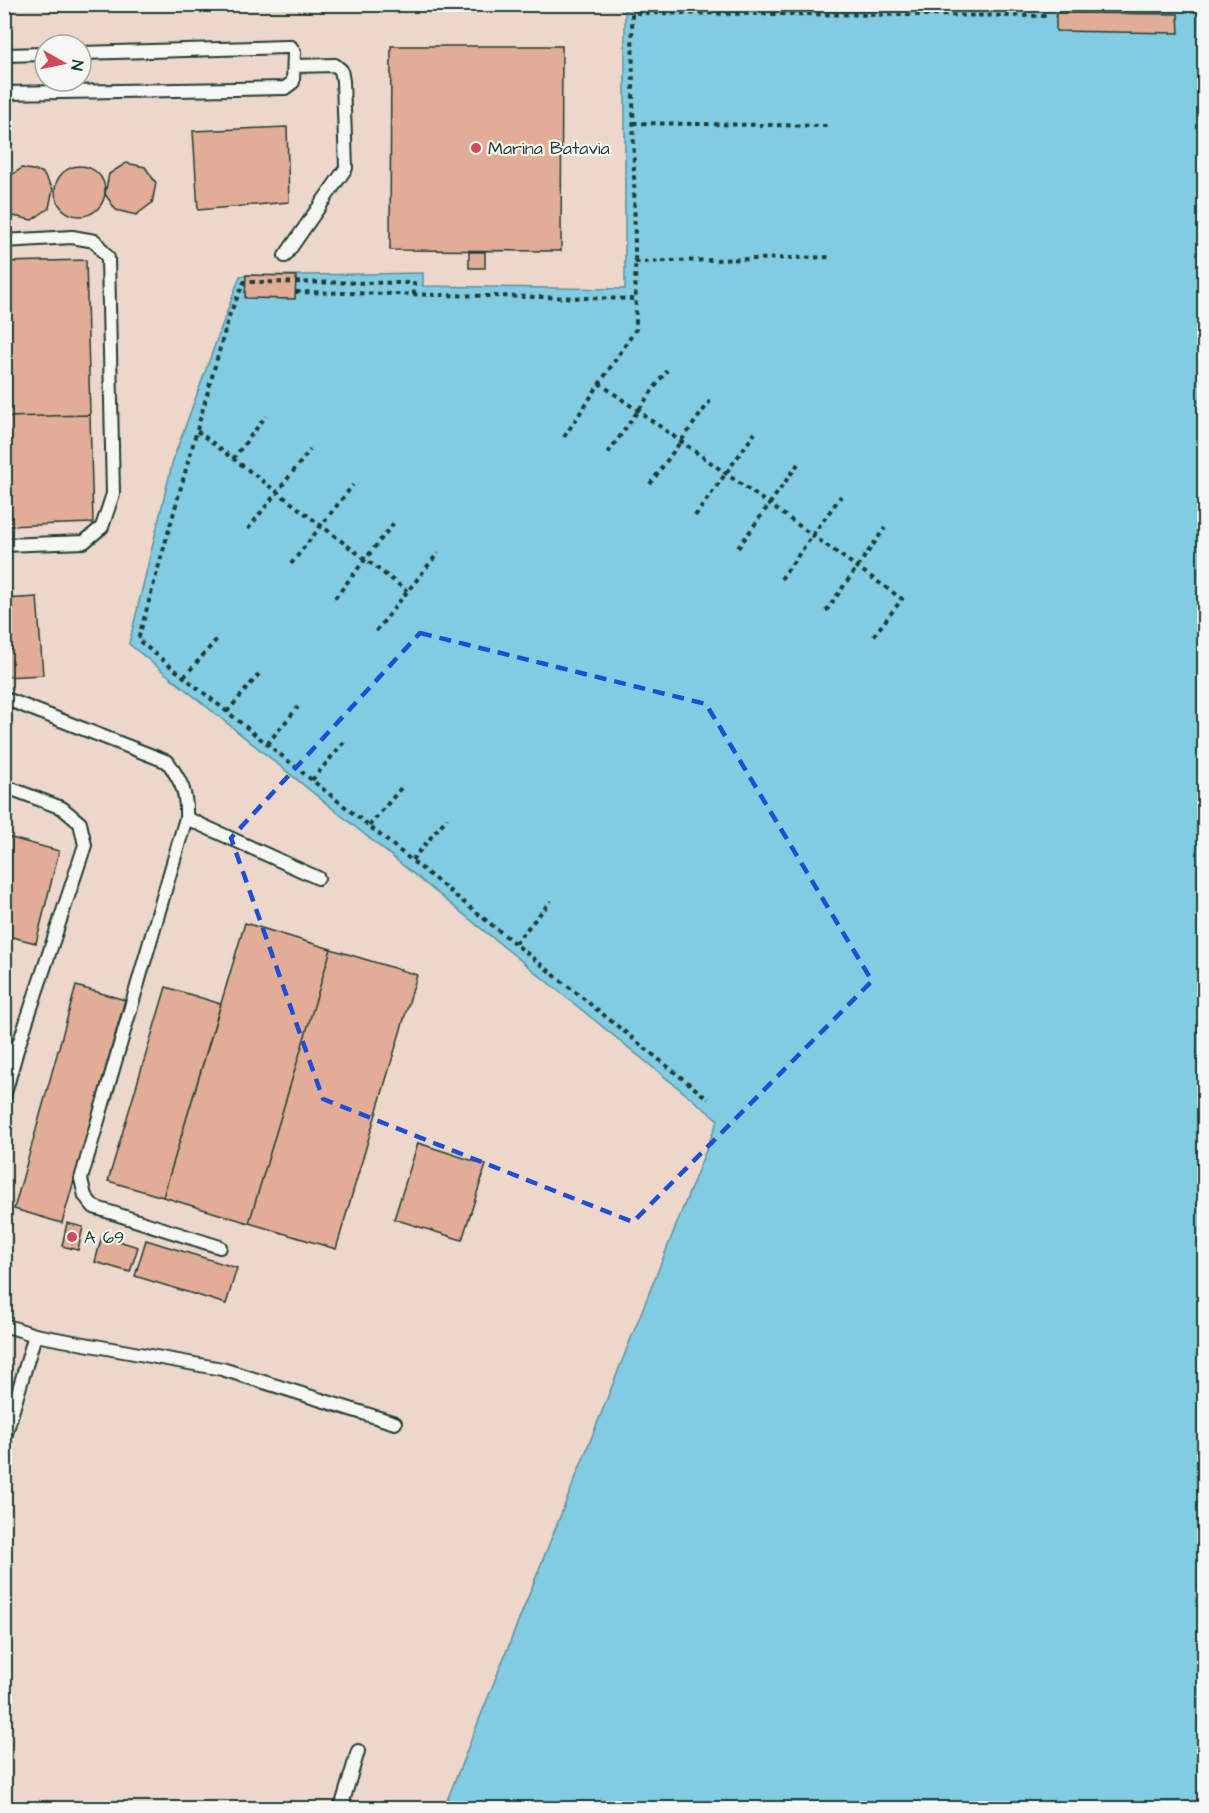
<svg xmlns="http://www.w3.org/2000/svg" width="1209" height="1813" viewBox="0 0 1209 1813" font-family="'Architects Daughter',sans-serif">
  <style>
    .built { fill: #edd6ca; fill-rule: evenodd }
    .water { fill: #82cce3; stroke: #5a939d; stroke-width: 1.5 }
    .building { fill: #e2ad96; stroke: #1f3d34; stroke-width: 1.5 }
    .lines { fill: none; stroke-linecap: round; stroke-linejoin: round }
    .lane-casing { stroke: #1f3d34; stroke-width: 16 }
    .path { stroke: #1f3d34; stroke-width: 4; stroke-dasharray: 4.5 4.5; stroke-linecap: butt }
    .lane { stroke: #f6f6f2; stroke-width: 12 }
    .marked { fill: none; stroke: #1d4ed8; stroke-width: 4.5; stroke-dasharray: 12 8; stroke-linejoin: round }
    .poi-dot { fill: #d1495b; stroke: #f6f6f2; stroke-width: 2 }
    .labels { text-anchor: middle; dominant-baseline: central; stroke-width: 4.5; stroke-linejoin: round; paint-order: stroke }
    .poi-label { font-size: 18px; fill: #1f3d34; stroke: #f6f6f2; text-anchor: start }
  </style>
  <rect width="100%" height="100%" fill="#f2e7e0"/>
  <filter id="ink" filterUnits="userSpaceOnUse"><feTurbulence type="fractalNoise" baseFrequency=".0167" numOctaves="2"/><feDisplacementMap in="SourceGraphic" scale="12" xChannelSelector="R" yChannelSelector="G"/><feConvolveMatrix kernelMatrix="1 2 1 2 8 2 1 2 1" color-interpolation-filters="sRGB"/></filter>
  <g filter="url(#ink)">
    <!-- built -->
    <path class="built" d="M997,4V7L784,5Z
      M5,5H625L626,289L422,286L423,274L240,276L173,460L129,643L718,1120L444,1808H5ZM45,45H81V81H45Z"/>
    <!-- water -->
    <path class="water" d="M997,4L1204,5V1808H444L718,1120L129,644L173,460L240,276L423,273V286L625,289V5L997,7Z"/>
    <!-- building -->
    <path class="building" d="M1056,13L1178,14L1179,33L1056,31Z
      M391,46H562L561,251L390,250Z
      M287,127L289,202L198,210L193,131Z
      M126,163L145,167L156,183L152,203L136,215L116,210L105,194L109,174Z
      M55 191a25 25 0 1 1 50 0a25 25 0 1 1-50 0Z
      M22,168L42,172L53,189L49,208L32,220L13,216L4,206L6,179Z
      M469,252H485V268H469Z
      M86,260L90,415L4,417V262Z
      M246,275L296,276L295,299L245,298Z
      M90,415L93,523L4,526V417Z
      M37,597L43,675L4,677V599Z
      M4,836L59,851L36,943L4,935Z
      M245,923L331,949L249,1223L163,1197Z
      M331,949L417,975L336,1249L249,1223Z
      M76,986L125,1000L62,1223L14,1209Z
      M166,987L221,1004L163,1197L108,1181Z
      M418,1143L486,1165L462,1240L394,1219Z
      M67,1223L83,1227L78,1250L62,1246Z
      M102,1236L138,1247L130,1272L95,1262Z
      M146,1240L237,1268L226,1304L135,1276Z"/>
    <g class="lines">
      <defs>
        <path id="lane" d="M4,55L45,54
          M4,93L285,88L293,82L294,52L291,47H286L81,53
          M4,241L72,237L95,241L108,258L113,494L102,527L84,542L4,545
          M285,256L346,168L343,81L341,70L335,65L294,66
          M4,698L168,762C182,783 187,793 186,818L81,1179L85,1196L94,1207L220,1247
          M4,786L62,808L80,823L85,845L17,1050L4,1097
          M186,818L318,878
          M4,1047L17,1050
          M4,1325L35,1335L222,1369L395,1423
          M4,1440L35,1335
          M341,1808L358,1751"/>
      </defs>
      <!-- lane casing -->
      <use href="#lane" class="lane-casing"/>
      <!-- path -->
      <path class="path" d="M633,123L830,126
        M635,262L831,257
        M296,292L635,299
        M414,295V283L244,282L229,316L138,640L708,1099
        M599,383L902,599L872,638
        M197,431L407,591
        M564,437L636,329L632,13L1050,16
        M608,453L667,370
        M233,459L266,416
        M650,484L710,401
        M695,516L755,433
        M248,529L310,450
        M738,548L798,464
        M291,564L353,485
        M781,579L841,496
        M335,598L396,520
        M826,611L885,528
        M376,631L438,553
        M184,677L217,639
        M227,712L259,674
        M267,744L298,707
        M312,780L344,742
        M369,826L401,788
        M412,860L447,818
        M515,943L551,901"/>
      <!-- lane -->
      <use href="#lane" class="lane"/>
    </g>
  </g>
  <!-- marked area -->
  <path class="marked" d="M420,633L706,704L872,981L633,1222L323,1099L231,838Z"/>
  <!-- markers -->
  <g class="poi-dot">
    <circle cx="476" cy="148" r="6"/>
    <circle cx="72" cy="1237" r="6"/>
  </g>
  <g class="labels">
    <!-- poi labels -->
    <g class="poi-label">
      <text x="488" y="148">Marina Batavia</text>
      <text x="84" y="1237">A 69</text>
    </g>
  </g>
  <!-- margin -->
  <rect width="1209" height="1813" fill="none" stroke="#f6f6f2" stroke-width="24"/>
  <rect x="12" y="12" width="1185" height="1789" fill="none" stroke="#1f3d34" stroke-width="2" filter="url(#ink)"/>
  <!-- north arrow -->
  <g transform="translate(63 63) rotate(99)"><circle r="28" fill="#f6f6f2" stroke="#a0aca6" stroke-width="1.5"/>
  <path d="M0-4.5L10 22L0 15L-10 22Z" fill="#d1495b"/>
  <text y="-9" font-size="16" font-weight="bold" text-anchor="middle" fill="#1f3d34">N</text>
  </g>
</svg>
